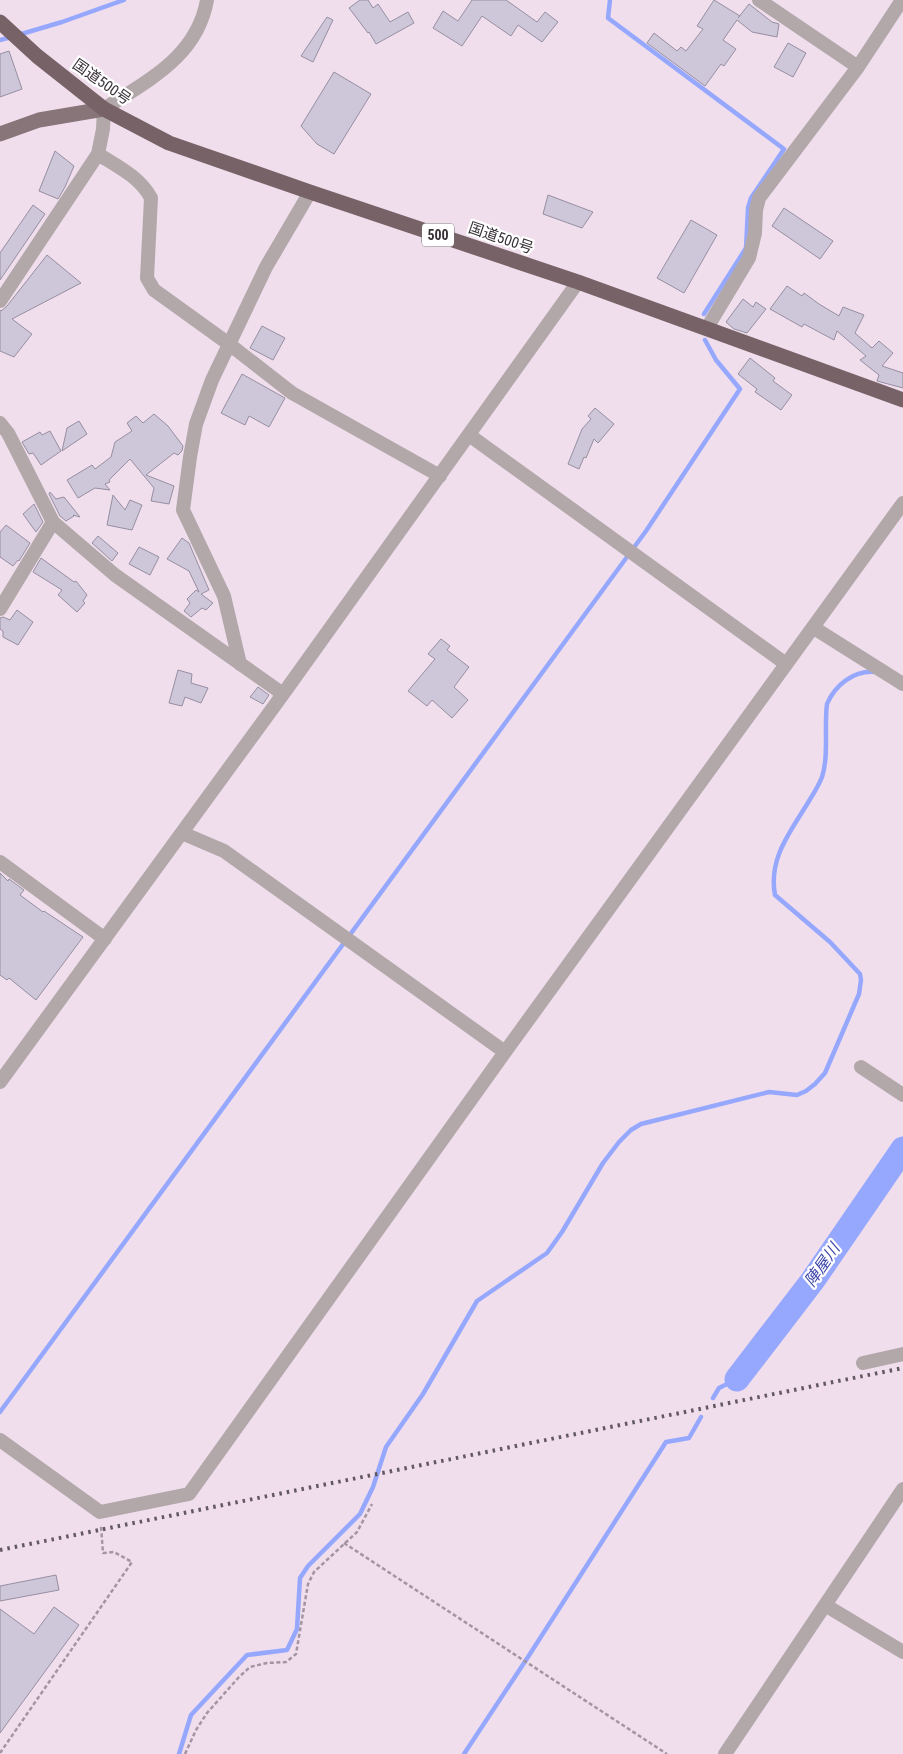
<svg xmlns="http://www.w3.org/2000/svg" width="903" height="1754" viewBox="0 0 903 1754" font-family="'Roboto Condensed','Noto Sans JP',sans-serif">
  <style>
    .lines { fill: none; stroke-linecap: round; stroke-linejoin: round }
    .stream { stroke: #96a8fe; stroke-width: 4.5 }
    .river { stroke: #96a8fe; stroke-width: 25 }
    .building { fill: #cec6d9; stroke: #968fa1 }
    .path { stroke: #a395a1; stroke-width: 2.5; stroke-dasharray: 4 2.5; stroke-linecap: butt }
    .minor { stroke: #b2a8aa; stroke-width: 14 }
    .major { stroke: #877579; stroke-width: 15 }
    .highway { stroke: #776267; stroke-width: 15 }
    .rail { stroke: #625860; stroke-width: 4; stroke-dasharray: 2.5 5; stroke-linecap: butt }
    .labels { text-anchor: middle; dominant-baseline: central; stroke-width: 4.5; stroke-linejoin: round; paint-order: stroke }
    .shield { fill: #fff; stroke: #746f73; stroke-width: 1 }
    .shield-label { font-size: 14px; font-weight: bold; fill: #383137 }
    .street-label { font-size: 15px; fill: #383137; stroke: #fff }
    .water-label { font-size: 16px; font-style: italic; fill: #3d46a9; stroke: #fff }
  </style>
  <rect width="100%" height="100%" fill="#f1deed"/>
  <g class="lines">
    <!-- stream -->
    <path class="stream" d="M610,0L608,18L784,149L751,198L748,208L746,248L704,314
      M18,35L62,22L124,0
      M0,40L11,37
      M713,1398L719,1388L737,1379
      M0,1412L646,531L740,389L716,360L705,340
      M179,1754L191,1715L247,1655L287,1650L297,1629L300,1578L308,1566L360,1514L373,1487L386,1447L423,1394L477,1301L547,1253L562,1232L603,1163L619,1142L631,1130L641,1124L769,1092L797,1095L806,1091L815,1084L825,1073L859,994L861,980L860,974L830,942L775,895C768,858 791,831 809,801C814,793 819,785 822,777C829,756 824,726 827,704C835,685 854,670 875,672
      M464,1754L528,1657L666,1442L689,1438L701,1417"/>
    <!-- river -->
    <path class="river" d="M737,1379L813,1280L903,1149"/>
  </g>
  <!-- building -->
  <path class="building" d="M360,0H368L373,8L378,4L390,22L408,12L414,23L376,44L369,32L368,33L349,8Z
    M472,0H506L537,22L545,12L558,22L542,42L518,25L511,36L482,16L462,46L433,28L443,11L458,21Z
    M714,0L740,16L738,18L749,4L772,22L779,24L777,37L752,32L737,20L723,40L736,49L724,66L721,64L705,86L647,43L654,33L677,51L681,47L686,51L703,29L697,26Z
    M327,17L333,20L313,62L301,56Z
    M788,43L806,53L793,77L774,67Z
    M9,51L22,89L0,97V54Z
    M334,72L371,94L334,154L317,144L301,126Z
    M55,151L74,166L65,187L58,199L39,191Z
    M548,195L593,212L582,228L543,214Z
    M33,205L45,214L0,280V253Z
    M784,208L833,241L820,259L772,226Z
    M691,220L717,235L684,293L657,278Z
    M47,255L81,283L12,319L32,334L14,357L0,351V310L1,311L7,306Z
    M787,286L802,296L804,293L819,304L839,316L843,307L864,315L855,333L872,348L879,341L893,353L882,366L903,373V388L877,381L879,375L860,360L866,356L837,331L834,340L804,324L802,327L770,309Z
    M743,299L753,307L756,302L766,309L747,333L734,329L726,322Z
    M262,326L285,338L273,360L250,348Z
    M750,358L775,378L773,381L792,395L781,410L755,392L757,389L738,374Z
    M242,374L285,398L269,427L249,416L245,425L221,413Z
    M595,408L614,424L598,443L594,439L586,458L584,457L579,469L568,464L582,429L591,419L588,416Z
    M154,414L168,426L183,446L182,451L178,455L174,453L146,475L174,486L169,504L151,501L154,488L130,459L109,480L110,482L105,484L110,490L95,488L78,498L67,480L92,465L95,469L111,457L115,442L132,431L127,423L136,416L143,423Z
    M79,421L87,434L62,451L67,428Z
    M50,431L61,451L41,465L33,453L29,454L22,442L40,432L42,435Z
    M50,492L56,499L64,497L80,517L73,515L74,516L66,521L60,516L49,494Z
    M113,495L125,510L130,500L142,505L132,530L107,525Z
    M34,504L43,522L36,532L23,514Z
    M6,525L30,543L19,561L18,560L13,566L0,557V532Z
    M98,536L118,553L112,561L92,543Z
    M182,538L189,543L209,590L201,594L213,603L206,610L202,608L191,617L184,611L190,603L187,599L196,590L199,592L189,571L167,559Z
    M139,547L159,557L150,575L129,564Z
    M41,558L74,582L76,581L87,595L83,601L85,603L77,612L58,595L62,590L33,572Z
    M17,610L33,622L18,645L3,637V631L0,629V618L3,617L10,620Z
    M441,639L450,646L447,650L469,667L454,687L468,700L452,718L432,700L427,706L408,691L435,659L428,654Z
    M178,670L192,674L191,683L208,688L201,703L185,697L182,706L169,703Z
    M258,687L269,695L263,704L250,697Z
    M0,873L8,881L9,879L24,890L20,895L43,912L44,911L83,937L36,1000L9,978L7,980L0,975Z
    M56,1575L59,1590L0,1601V1586Z
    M54,1607L79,1625L0,1733V1609L34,1634Z"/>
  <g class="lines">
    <!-- path -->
    <path class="path" d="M344,1543L667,1754
      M0,1753L132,1562L114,1552L103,1553L101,1526
      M185,1754L196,1730L207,1713L239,1677L250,1667L267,1663L286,1662L296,1654L308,1584L314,1572L357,1532L372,1504"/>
    <!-- minor -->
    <path class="minor" d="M759,0L858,67
      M98,154C117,166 140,177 151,198L147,278L154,290L229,344L292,393L440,476
      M0,301L98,154L103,129L104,109C148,80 197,57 207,0
      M707,328L749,258L755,233L756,210L759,198L858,67L902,0
      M0,423L8,433L53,522L115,575L283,694
      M469,435L786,664
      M0,609L53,522
      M814,628L903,684
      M240,664L224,596L183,510L190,457L196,424L212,380L266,267L310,192
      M182,833L224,851L505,1052
      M0,862L105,939
      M861,1067L903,1095
      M0,1082L283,694L578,282
      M863,1363L903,1354
      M0,1440L100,1512L189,1494L505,1052L903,503
      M825,1605L903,1652
      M725,1754L903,1489"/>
    <!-- major -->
    <path class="major" d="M0,134L39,120L104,109"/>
    <!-- highway -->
    <path class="highway" d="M0,22L37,56L104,109L169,143L310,192L578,282L903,400"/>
    <!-- rail -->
    <path class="rail" d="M0,1550L903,1368"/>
  </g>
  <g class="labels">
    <!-- shield labels -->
    <rect class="shield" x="422" y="223.5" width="32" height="23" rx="4"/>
    <g class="shield-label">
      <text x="438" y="235">500</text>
    </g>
    <!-- street labels -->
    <g class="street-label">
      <text transform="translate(102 82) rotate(35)">国道500号</text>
      <text transform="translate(501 238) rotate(19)">国道500号</text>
    </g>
    <!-- water labels -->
    <g class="water-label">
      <text transform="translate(822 1265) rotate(-55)">陣屋川</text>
    </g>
  </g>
</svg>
